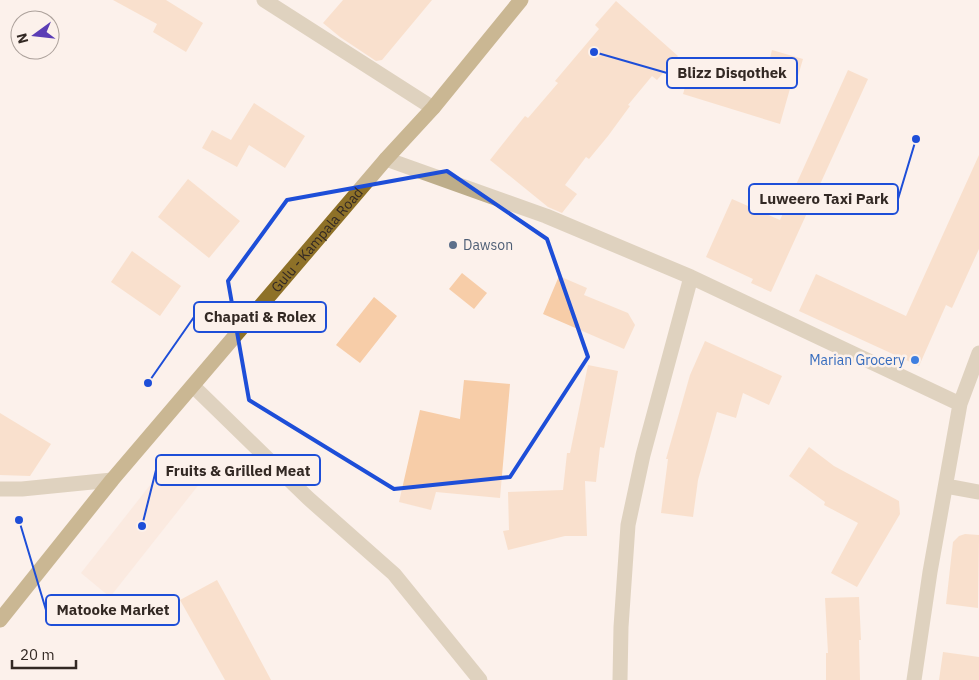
<svg xmlns="http://www.w3.org/2000/svg" width="979" height="680" viewBox="0 0 979 680" font-family="'IBM Plex Sans',sans-serif">
  <style>
    .built { fill: #fbe2d2 }
    .building { fill: #f7cda8 }
    .lines { fill: none; stroke-linecap: round; stroke-linejoin: round }
    .minor { stroke: #bdad8a; stroke-width: 15 }
    .major { stroke: #8e7128; stroke-width: 15 }
    .marked { fill: none; stroke: #1d4ed8; stroke-width: 4; stroke-linejoin: round }
    .service-dot { fill: #5c6f8a; stroke: #fcf1eb; stroke-width: 2 }
    .shop-dot { fill: #3f7fe0; stroke: #fcf1eb; stroke-width: 2 }
    .labels { text-anchor: middle; dominant-baseline: central; stroke-width: 5; stroke-linejoin: round; paint-order: stroke }
    .street-label { font-size: 14px; fill: #332924; stroke: #fcf1eb }
    .service-label { font-size: 14px; fill: #4e5e75; stroke: #fcf1eb; text-anchor: start }
    .shop-label { font-size: 14px; fill: #366cbe; stroke: #fcf1eb; text-anchor: end }
    .leader { fill: none; stroke: #1d4ed8; stroke-width: 2 }
    .callout-dot { fill: #1d4ed8; stroke: #fcf1eb; stroke-width: 2 }
    .callout { fill: #fcf1eb; stroke: #1d4ed8; stroke-width: 2 }
    .callout-label { font-size: 15px; text-anchor: middle; font-weight: bold; fill: #332924 }
  </style>
  <rect width="100%" height="100%" fill="#fcf1eb"/>
  <!-- built -->
  <path class="built" d="M173,467L185,468L197,472L204,478L110,597L81,573L162,470Z"/>
  <!-- building -->
  <path class="building" d="M113,0H166L203,23L186,52L153,32L157,24Z
    M343,0H432L382,60L376,61L340,37L323,23Z
    M616,1L678,56L657,80L652,76L628,105L630,106L608,136L589,159L586,157L565,185L577,194L562,213L548,207L490,160L525,116L528,118L558,83L555,81L599,29L595,25Z
    M772,50L803,59L795,86L791,85L780,124L683,94L692,64L763,86Z
    M848,70L868,79L771,292L751,283L753,279L706,257L732,199L780,220Z
    M254,103L305,136L285,168L249,145L237,167L202,148L212,130L231,140Z
    M979,155V249L952,308L946,305L919,366L799,311L816,274L906,316Z
    M188,179L240,221L209,258L158,217Z
    M132,251L181,286L160,316L111,282Z
    M462,273L487,293L474,309L449,289Z
    M559,276L587,288L584,295L628,313L635,325L624,349L543,314Z
    M374,297L397,316L360,363L336,345Z
    M705,341L782,376L769,405L743,393L736,418L717,412L698,480L693,517L661,513L668,459H666L690,375Z
    M588,365L618,371L604,448L600,447L596,482L585,481L587,536H565L508,550L503,531L509,530L508,492L563,490L567,453H570Z
    M464,380L510,384L500,498L436,492L431,510L399,502L420,410L460,419Z
    M0,413L51,444L30,476L0,475Z
    M809,447L834,466L899,501L900,514L857,587L831,573L858,523L824,505L825,502L789,476Z
    M965,534L979,535L978,608L946,604L953,542L959,536Z
    M217,580L227,598L271,680H225L180,600Z
    M859,597L861,640H859L860,680H826V653H828L825,598Z
    M943,652L979,657V680H939Z"/>
  <g class="lines">
    <!-- minor -->
    <path class="minor" d="M264,0L433,108
      M386,159L546,216L691,277L960,404
      M193,386L308,498L394,574L480,680
      M946,486L979,492
      M0,489H22L112,480
      M620,680L621,627L628,525L643,455L691,277
      M914,680L930,572L960,404L979,353"/>
    <!-- major -->
    <path class="major" id="s1" d="M0,620L112,480L386,159L433,108L521,0"/>
  </g>
  <!-- marked area -->
  <path d="M0 0H979V680H0ZM447,171L547,239L588,357L510,477L394,489L249,400L228,281L287,200Z" fill="#fcf1eb" fill-opacity=".55" fill-rule="evenodd"/>
  <path class="marked" d="M447,171L547,239L588,357L510,477L394,489L249,400L228,281L287,200Z"/>
  <!-- markers -->
  <circle class="service-dot" cx="453" cy="245" r="5"/>
  <circle class="shop-dot" cx="915" cy="360" r="5"/>
  <g class="labels">
    <!-- street labels -->
    <g class="street-label">
      <text stroke="none"><textPath href="#s1" startOffset="495">Gulu - Kampala Road</textPath></text>
    </g>
    <!-- service labels -->
    <g class="service-label">
      <text x="463" y="245">Dawson</text>
    </g>
    <!-- shop labels -->
    <g class="shop-label">
      <text x="905" y="360">Marian Grocery</text>
    </g>
  </g>
  <!-- callouts -->
  <path class="leader" d="M594 52L667 73M916 139L898 199M148 383L194 317M142 526L156 470M19 520L46 610"/>
  <g class="callout-dot">
    <circle cx="594" cy="52" r="5"/>
    <circle cx="916" cy="139" r="5"/>
    <circle cx="148" cy="383" r="5"/>
    <circle cx="142" cy="526" r="5"/>
    <circle cx="19" cy="520" r="5"/>
  </g>
  <g class="callout">
    <rect x="667" y="58" width="130" height="30" rx="5"/>
    <rect x="749" y="184" width="149" height="30" rx="5"/>
    <rect x="194" y="302" width="132" height="30" rx="5"/>
    <rect x="156" y="455" width="164" height="30" rx="5"/>
    <rect x="46" y="595" width="133" height="30" rx="5"/>
  </g>
  <g class="callout-label">
    <text x="732" y="78">Blizz Disqothek</text>
    <text x="824" y="204">Luweero Taxi Park</text>
    <text x="260" y="322">Chapati &amp; Rolex</text>
    <text x="238" y="476">Fruits &amp; Grilled Meat</text>
    <text x="113" y="615">Matooke Market</text>
  </g>
  <!-- north arrow -->
  <g transform="translate(35 35) rotate(255)"><circle r="24" fill="#fcf1eb" stroke="#aca19b"/>
  <path d="M0-4L9 19L0 12L-9 19Z" fill="#5b3db5"/>
  <text y="-8" font-size="14" font-weight="bold" text-anchor="middle" fill="#332924">N</text>
  </g>
  <!-- scale -->
  <path d="M12 660v8h64v-8" fill="none" stroke="#332924" stroke-width="2.5"/>
  <text x="20" y="660" font-size="15" fill="#332924" stroke="#fcf1eb" stroke-width="4" paint-order="stroke">20 m</text>
</svg>
